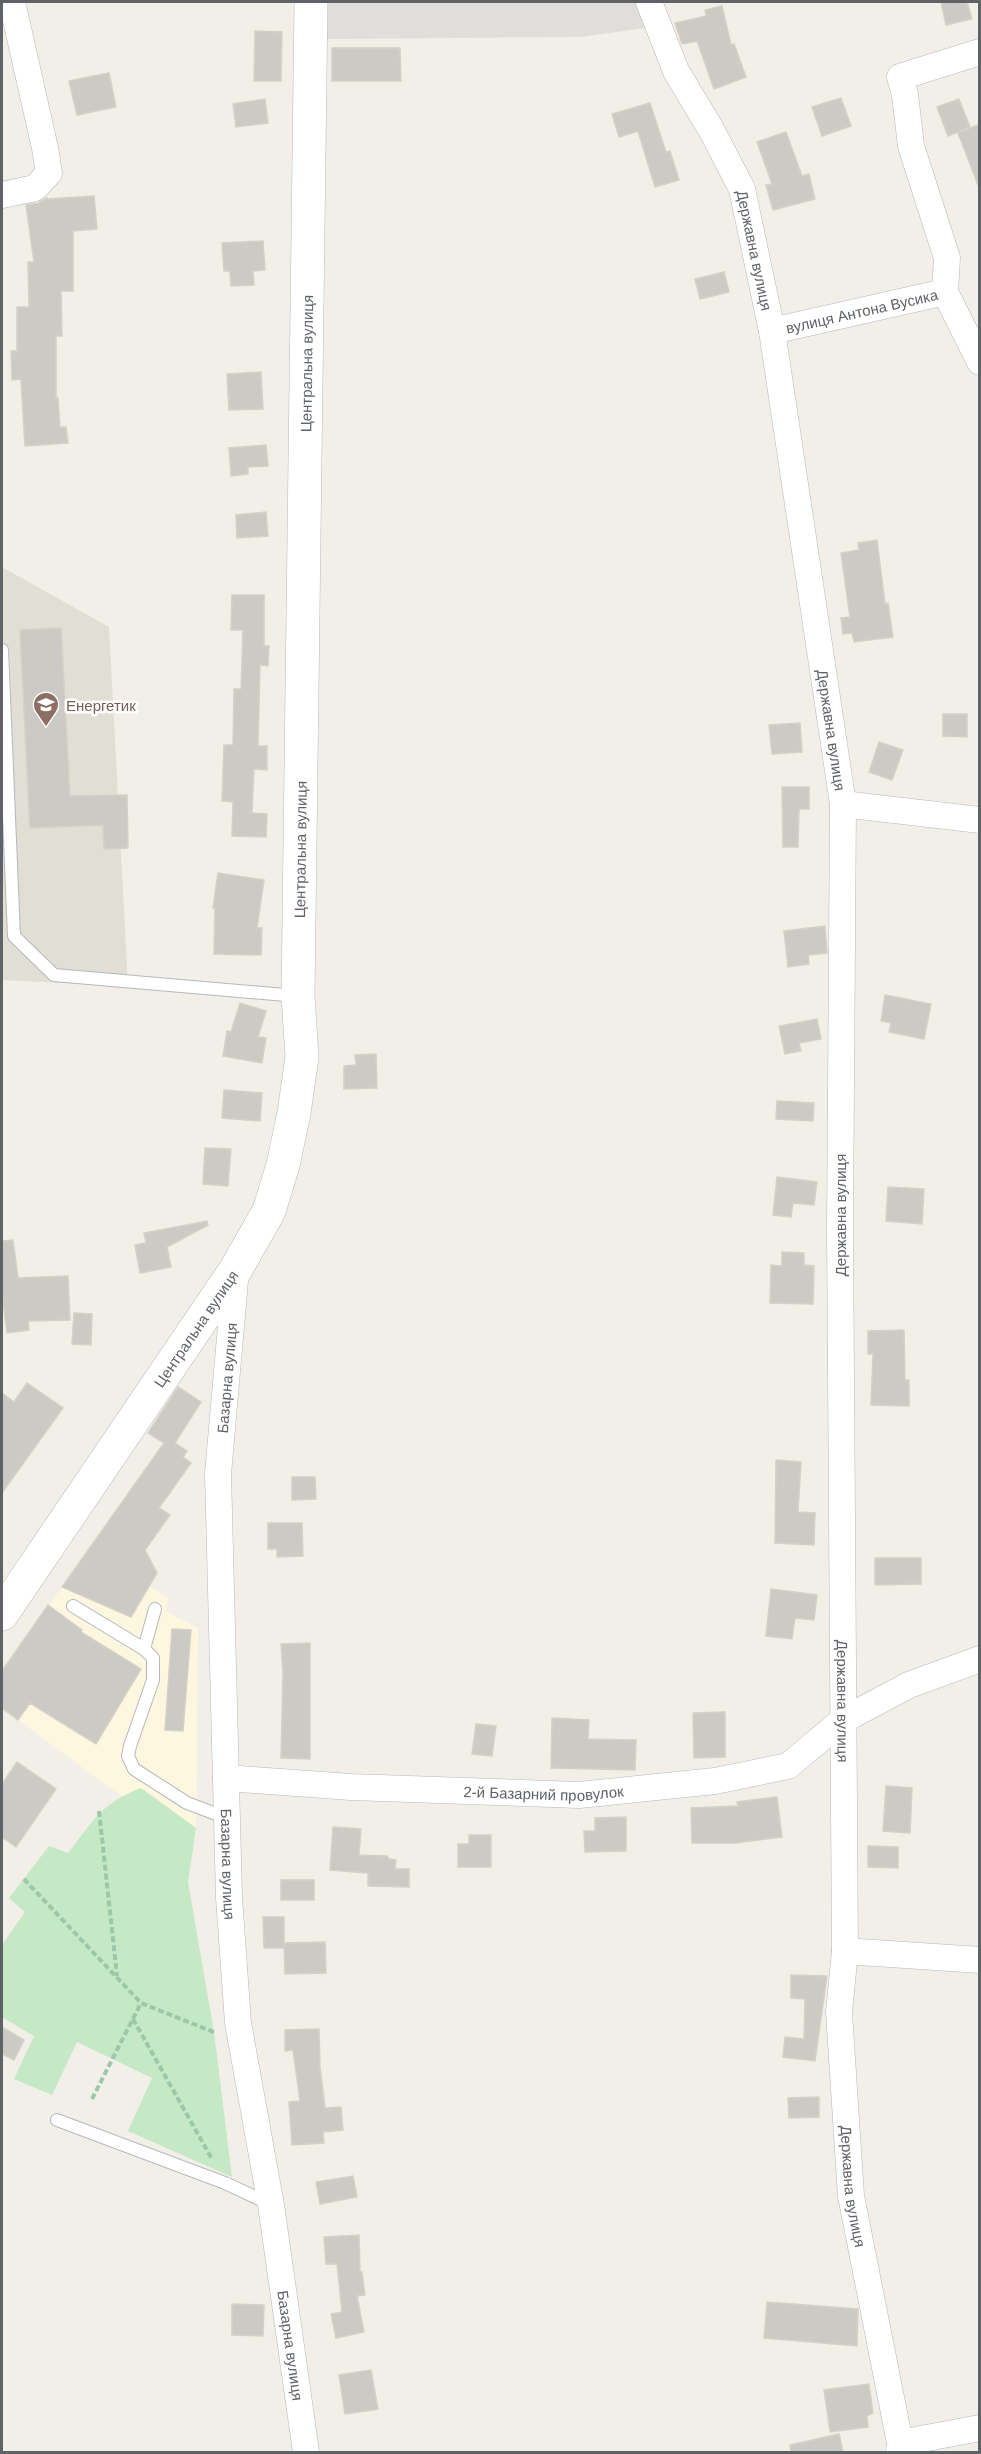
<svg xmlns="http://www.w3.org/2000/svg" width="981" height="2454" viewBox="0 0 981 2454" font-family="Helvetica,sans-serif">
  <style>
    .commercial { fill: #fef7e0 }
    .industrial { fill: #e0deda }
    .education { fill: #e1ded6 }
    .green { fill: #c5e8c5 }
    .building { fill: #cccac5; stroke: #d6d1c6; stroke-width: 1.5 }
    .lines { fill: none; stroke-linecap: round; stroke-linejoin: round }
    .service-casing { stroke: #b5b8bc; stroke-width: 14 }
    .minor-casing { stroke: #b5b8bc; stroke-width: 27 }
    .secondary-casing { stroke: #b6babf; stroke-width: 34 }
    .path { stroke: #9cc7a9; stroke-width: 4; stroke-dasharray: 6 3; stroke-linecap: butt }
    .service { stroke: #fff; stroke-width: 12 }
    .minor { stroke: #fff; stroke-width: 26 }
    .secondary { stroke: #fff; stroke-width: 33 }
    .labels { text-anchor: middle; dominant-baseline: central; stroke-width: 5; stroke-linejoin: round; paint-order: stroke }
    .street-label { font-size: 15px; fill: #5f6368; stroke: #fff }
    .education-label { font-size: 15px; fill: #785e54; stroke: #fff; text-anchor: start }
  </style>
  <rect width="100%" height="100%" fill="#f1efe8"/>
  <!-- commercial -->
  <path class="commercial" d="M150,1586L168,1598L166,1612L198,1628L196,1828L141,1788L121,1796L2,1708V1671L62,1587L131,1617Z"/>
  <!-- industrial -->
  <path class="industrial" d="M328,2H644L651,27L581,37L327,39Z"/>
  <!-- education -->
  <path class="education" d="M2,567L109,627L128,986L2,980Z"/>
  <!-- green -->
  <path class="green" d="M141,1788L196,1828L188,1882L214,2032L232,2177L128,2131L152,2078L77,2042L52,2095L14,2079L34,2036L2,2017V1945L25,1912L9,1898L49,1846L68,1853C93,1821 102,1803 141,1788Z"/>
  <!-- building -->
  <path class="building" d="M941,2H967L972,19L946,25Z
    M722,6L731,45L734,44L746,77L714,89L697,41L682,44L675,23L706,16L705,10Z
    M255,31L282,32L281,81H254Z
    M332,48H400L401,81H332Z
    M109,73L116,107L77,115L69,81Z
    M841,98L851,126L822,136L812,107Z
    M265,99L268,123L236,127L233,104Z
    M959,99L970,127L948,136L937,107Z
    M650,103L666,152L670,151L679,180L655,187L638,131L619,137L612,114Z
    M980,124V185H978L958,133Z
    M786,132L802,176L809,174L815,199L773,210L766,185L772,184L757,142Z
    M94,196L97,229L73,231V291H61L62,336H56V398H58L60,427H66L68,443L25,446L21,379L12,380L11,351H17V307H29L28,262H34L26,205L38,203L47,198V199Z
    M263,241L265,270L253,271L254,285L231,286L230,271H224L222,243Z
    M724,272L729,292L700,299L695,279Z
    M261,372L263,409L229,410L227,374Z
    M266,445L268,466L248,467V474L231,476L229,448Z
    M266,512L268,536L237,538L236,515Z
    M877,540L885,604L888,603L893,637L854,642L852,633L843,634L841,618L850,617L841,553L859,550L858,543Z
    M232,595H264V646H269L268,666L260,665L258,746H267V770L254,769L252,813L267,814L266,837L232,836L233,802L222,801L224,745H233L234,689H241L243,630H231Z
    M61,628L70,796L127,795L128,848L104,849L103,825L30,828L20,630Z
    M943,714H967V737L943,736Z
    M800,723L802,752L772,754L769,725Z
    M879,742L903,750L892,780L869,772Z
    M782,787H809V809H799L798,847H783Z
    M218,873L264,880L257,928H262L261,955L214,954L215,908H213Z
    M825,926L827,953L808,955L809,964L788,967L784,931Z
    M885,995L931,1004L924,1039L889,1032L891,1023L881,1021Z
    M240,1003L266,1011L258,1037L266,1038L262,1063L223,1056L227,1031L231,1032Z
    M817,1019L821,1039L799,1043L801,1051L785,1054L779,1026Z
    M376,1054L377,1088L344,1089V1066L356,1065L355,1055Z
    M224,1090L262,1093L260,1121L222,1118Z
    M777,1101L814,1103L813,1121L776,1119Z
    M205,1148L231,1149L228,1186L203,1184Z
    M777,1177L817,1182L814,1205L793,1203L791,1217L773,1215Z
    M888,1187L924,1189L922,1224L886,1221Z
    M207,1221L208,1225L167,1247L171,1267L140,1273L135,1245L146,1243L144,1233Z
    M13,1240L18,1278L68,1276L70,1320L28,1321L29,1330L7,1333L2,1294V1241Z
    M782,1252L804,1253V1265L814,1266L813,1304L770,1303L771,1265L782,1266Z
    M74,1313L92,1314L91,1345L72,1344Z
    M904,1330L905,1380H909V1406L871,1405L873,1354H868V1331Z
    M27,1383L63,1408L2,1493V1393L14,1402Z
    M178,1387L201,1402L175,1443L187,1451L183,1457L191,1463L159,1508L170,1515L145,1550L157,1573L131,1617L62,1587L164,1443L148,1433Z
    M776,1460L801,1462L798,1512L815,1513L814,1545L775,1543Z
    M292,1477H315L316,1499L292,1500Z
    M268,1523H302L303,1556L277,1557V1549H268Z
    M875,1558H921V1584L875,1585Z
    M771,1589L817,1595L814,1620L795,1618L792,1639L766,1636Z
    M48,1605L82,1630L81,1632L141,1669L96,1744L30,1703L18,1720L2,1708V1671Z
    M172,1629L191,1630L183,1731L165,1730Z
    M310,1643V1759L281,1758L283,1673L281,1644Z
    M725,1712V1757L694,1758L693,1713Z
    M552,1718L589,1720L588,1739L636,1740L635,1770L551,1768Z
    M476,1724L496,1726L492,1756L472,1754Z
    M17,1762L56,1789L16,1847L2,1837V1784Z
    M886,1786L912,1788L910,1833L883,1831Z
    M777,1797L782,1837L735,1843H692L691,1808L738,1806L737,1802Z
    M626,1817V1851L585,1852L584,1831H595V1818Z
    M333,1827L361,1829L359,1855L387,1856L389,1859L396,1860L395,1869H409V1887L368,1886V1873L330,1870Z
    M469,1835H491V1867H458V1844H469Z
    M868,1846L898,1847V1868L868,1867Z
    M281,1880H314V1900H281Z
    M263,1917H284V1948H264Z
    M325,1942L326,1973L285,1974L284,1943Z
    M791,1975L827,1976L815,2061L783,2057L785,2037L804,2039L805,1999L791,1998Z
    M2,2027L24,2040L14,2060L2,2054Z
    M319,2029L320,2067L325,2108L341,2107L343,2130L323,2132L324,2143L292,2145L289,2102L300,2101L293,2050L285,2051V2030Z
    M819,2097V2117L789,2118L788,2098Z
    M353,2176L357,2197L320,2204L316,2182Z
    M359,2235L360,2272H362L365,2295L357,2296L364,2332L336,2338L331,2314L342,2312L337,2264H326L324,2237Z
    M767,2302L858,2309L857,2346L764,2338Z
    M232,2304L264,2305L263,2336L232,2335Z
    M371,2370L378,2409L345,2414L339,2375Z
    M869,2384L873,2413L867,2416L868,2427L830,2432L824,2390Z
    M839,2434L843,2452H791L790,2445Z"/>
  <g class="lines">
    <defs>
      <path id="service" d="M2,650L14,936L54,975L297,996
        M73,1606L144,1649L153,1658V1680L130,1746L128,1756L134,1769L187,1803L227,1818
        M144,1649L155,1609
        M57,2120L225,2183L270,2204"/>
      <g id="minor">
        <path id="s1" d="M649,2L676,71L712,131L742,189L772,331L843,804L840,1229L845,1951L839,2012L851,2196L900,2443L899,2452"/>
        <path d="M2,195L35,188L49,173L45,148L12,2"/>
        <path d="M945,292L947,258L911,146L905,95L900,77L980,52"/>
        <path id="s2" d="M772,331L945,292L980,362"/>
        <path d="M843,804L980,820"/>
        <path id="s3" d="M236,1269L218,1474L229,1897L238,2023L271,2205L306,2452"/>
        <path id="s4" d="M226,1778L351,1787L579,1795L715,1781L788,1766L843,1720L909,1685L980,1659"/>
        <path d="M845,1951L980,1960"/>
        <path d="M900,2443L980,2428"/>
      </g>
      <g id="secondary">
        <path id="s5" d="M2,1614L236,1269L269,1211L283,1165L294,1113L302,1057L298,996L311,2"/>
      </g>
    </defs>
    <!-- service casing -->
    <use href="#service" class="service-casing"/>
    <!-- minor casing -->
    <use href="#minor" class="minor-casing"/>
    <!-- secondary casing -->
    <use href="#secondary" class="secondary-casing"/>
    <!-- path -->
    <path class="path" d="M99,1811L117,1976
      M24,1879L141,2003L216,2033
      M133,2019L212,2159
      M92,2099L141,2003"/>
    <!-- service -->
    <use href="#service" class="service"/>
    <!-- minor -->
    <use href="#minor" class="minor"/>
    <!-- secondary -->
    <use href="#secondary" class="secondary"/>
  </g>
  <!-- icons -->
  <defs>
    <symbol id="school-pin" viewBox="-11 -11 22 30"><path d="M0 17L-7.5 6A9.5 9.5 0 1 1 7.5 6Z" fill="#8d6e63" stroke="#fff"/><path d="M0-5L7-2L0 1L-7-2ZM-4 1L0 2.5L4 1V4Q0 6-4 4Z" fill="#fff"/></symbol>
  </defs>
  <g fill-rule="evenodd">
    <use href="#school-pin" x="31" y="690" width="30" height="40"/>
  </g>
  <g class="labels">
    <!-- street labels -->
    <g class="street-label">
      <text stroke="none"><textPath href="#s1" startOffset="272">Державна вулиця</textPath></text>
      <text stroke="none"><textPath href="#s2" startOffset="92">вулиця Антона Вусика</textPath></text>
      <text stroke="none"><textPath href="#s5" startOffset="1335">Центральна вулиця</textPath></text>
      <text stroke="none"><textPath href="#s1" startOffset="758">Державна вулиця</textPath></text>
      <text stroke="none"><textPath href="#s5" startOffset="849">Центральна вулиця</textPath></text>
      <text transform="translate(840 1215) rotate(-90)">Державна вулиця</text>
      <text stroke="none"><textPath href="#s5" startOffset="345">Центральна вулиця</textPath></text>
      <text transform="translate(227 1378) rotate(-85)">Базарна вулиця</text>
      <text stroke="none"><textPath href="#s1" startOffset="1730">Державна вулиця</textPath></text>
      <text stroke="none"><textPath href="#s4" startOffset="318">2-й Базарний провулок</textPath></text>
      <text stroke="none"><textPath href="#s3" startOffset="596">Базарна вулиця</textPath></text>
      <text stroke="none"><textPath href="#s1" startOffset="2216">Державна вулиця</textPath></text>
      <text stroke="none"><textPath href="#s3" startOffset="1082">Базарна вулиця</textPath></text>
    </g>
    <!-- education labels -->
    <g class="education-label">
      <text x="66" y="705">Енергетик</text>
    </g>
  </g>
  <!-- border -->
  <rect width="981" height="2454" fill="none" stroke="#5f6368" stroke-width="6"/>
</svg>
